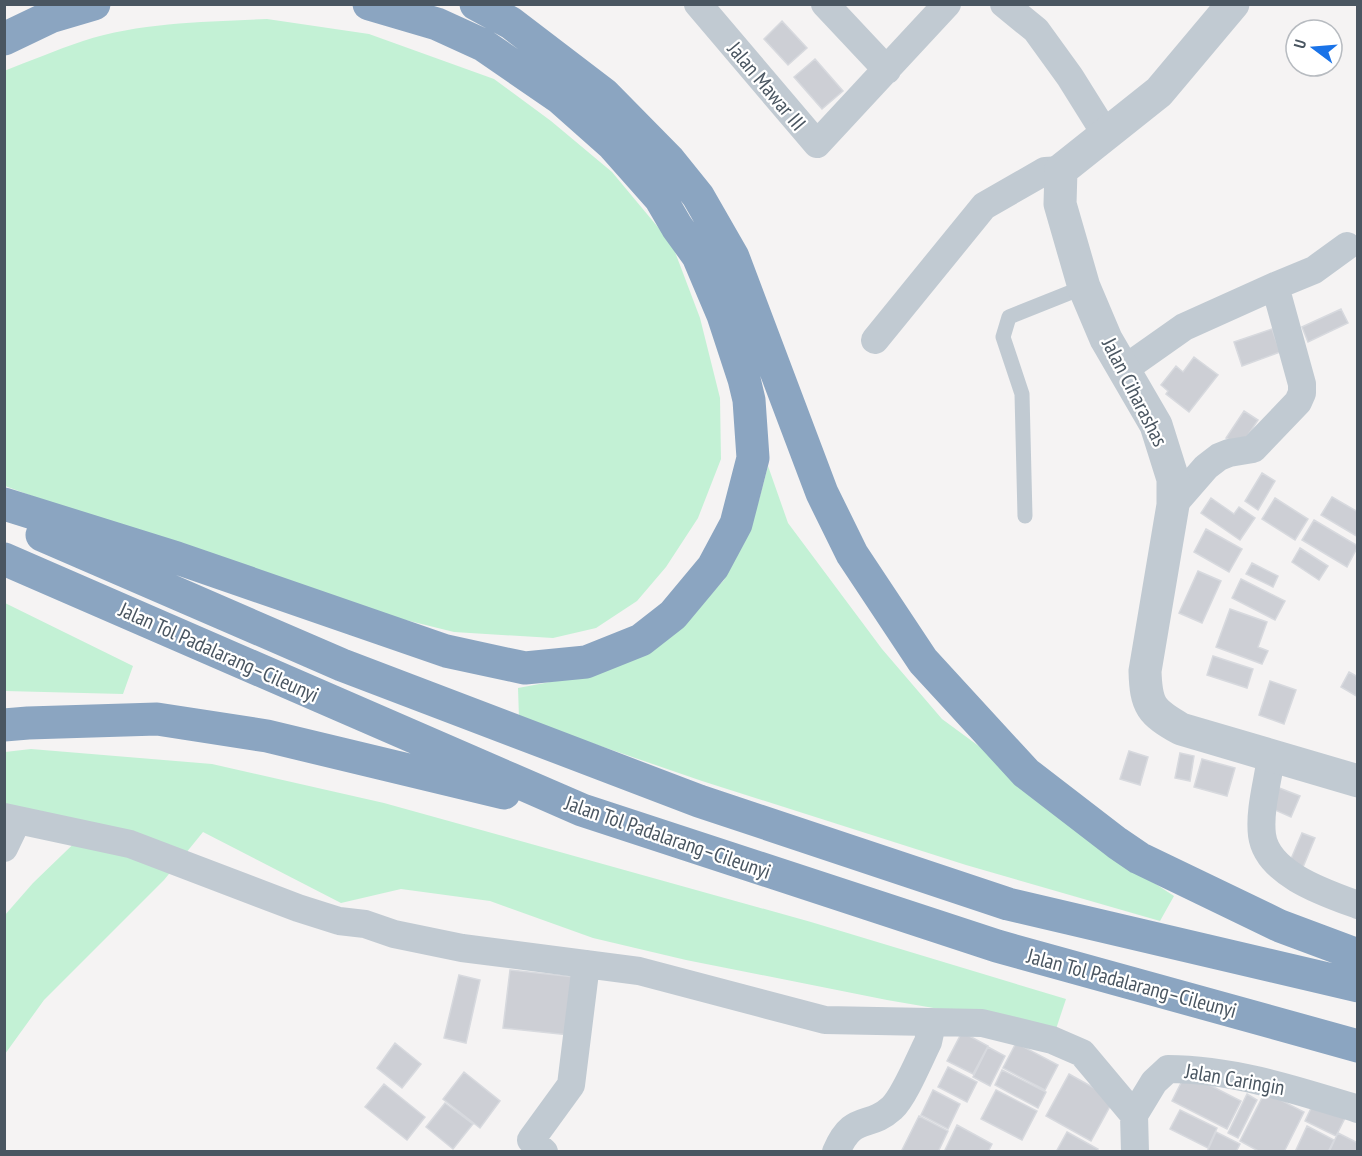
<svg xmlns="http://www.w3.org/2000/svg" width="1362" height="1156" viewBox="0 0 1362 1156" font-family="'PT Sans Narrow',sans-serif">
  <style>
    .green { fill: #c3f1d5 }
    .building { fill: #cdcfd5; stroke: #d7d9de; stroke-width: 1.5 }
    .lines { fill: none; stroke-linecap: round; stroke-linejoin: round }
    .service { stroke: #c1cad2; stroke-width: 15 }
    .minor { stroke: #c1cad2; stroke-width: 28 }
    .tertiary { stroke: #c1cad2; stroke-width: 33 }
    .motorway { stroke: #8ba5c1; stroke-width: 33 }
    .labels { text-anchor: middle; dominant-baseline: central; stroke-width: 4.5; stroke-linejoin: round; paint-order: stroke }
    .street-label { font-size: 21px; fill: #4a5661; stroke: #fff }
  </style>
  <rect width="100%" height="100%" fill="#f5f3f3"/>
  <!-- green -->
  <path class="green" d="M267,19L369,34L494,79L551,121L612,172L672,244L700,318L720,398L721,459L698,518L666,567L637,601L596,628L553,638L454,632L369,611L141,536L5,486L4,71C30,61 56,50 83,41C142,22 205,22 267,19Z
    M768,466L788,523L882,649L942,719L995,758L1084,837L1174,896L1160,921L966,865L702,781L519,718L518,688L577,677L674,634L724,580L759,500Z
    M5,603L133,666L123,694L5,691Z
    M31,749L212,764L384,803L811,922L1066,999L1056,1029L887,1000L686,960L593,938L490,901L401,889L341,903L203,832L164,880L44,1000L5,1054V915L33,883L92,826L5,810V752Z"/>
  <!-- building -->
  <path class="building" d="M782,21L807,48L788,65L764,39Z
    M815,59L843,91L822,109L794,77Z
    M1341,309L1348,323L1308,342L1302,327Z
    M1272,329L1280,352L1242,366L1234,342Z
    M1194,357L1218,375L1189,412L1166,394L1168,391L1161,385L1176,366L1183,372Z
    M1244,411L1258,420L1240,447L1226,438Z
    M1262,473L1275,481L1258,510L1245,501Z
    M1332,497L1358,512V537L1321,515Z
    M1211,498L1234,514L1239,507L1255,518L1240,540L1201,513Z
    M1275,498L1308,519L1295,540L1262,519Z
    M1314,520L1358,546L1347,567L1302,540Z
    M1206,529L1242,549L1229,572L1194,552Z
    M1300,548L1328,566L1319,580L1292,562Z
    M1252,563L1278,576L1273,587L1246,574Z
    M1198,571L1221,581L1202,623L1179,613Z
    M1241,579L1285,601L1275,620L1232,598Z
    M1230,609L1267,622L1258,647L1268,651L1262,664L1216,647Z
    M1213,656L1253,669L1247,688L1207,675Z
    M1349,672L1358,677V697L1341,687Z
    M1270,681L1296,690L1284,724L1259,715Z
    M1129,751L1148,757L1140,785L1120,779Z
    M1180,753L1194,756L1190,781L1175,778Z
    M1202,759L1235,768L1227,796L1194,787Z
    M1274,786L1300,796L1291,817L1266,806Z
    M1302,833L1315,838L1301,872L1288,866Z
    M510,970L575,977L569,1035L503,1028Z
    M459,975L480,980L466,1043L444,1038Z
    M962,1032L988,1046L973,1074L947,1061Z
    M395,1043L421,1064L402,1088L377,1068Z
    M1016,1043L1058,1065L1045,1090L1003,1068Z
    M988,1047L1005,1056L990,1086L973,1077Z
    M948,1067L977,1082L967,1102L938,1087Z
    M1002,1070L1046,1092L1038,1108L995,1085Z
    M464,1072L500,1101L480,1128L443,1099Z
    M1186,1073L1241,1101L1227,1129L1172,1101Z
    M1069,1074L1114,1099L1091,1141L1046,1116Z
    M384,1084L425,1117L407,1140L365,1107Z
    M933,1090L960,1104L948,1129L921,1115Z
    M996,1090L1037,1111L1022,1140L981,1119Z
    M1265,1092L1304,1112L1284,1152H1260L1240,1141Z
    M1247,1094L1257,1100L1238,1138L1228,1133Z
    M1315,1100L1346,1116L1336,1136L1305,1121Z
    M445,1103L473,1124L453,1149L426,1127Z
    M1180,1110L1217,1128L1208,1148L1170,1129Z
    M919,1116L948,1131L938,1152H901Z
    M957,1125L992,1144L988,1152H944Z
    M1307,1126L1334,1140L1328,1152H1295Z
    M1067,1132L1098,1149L1097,1152H1056Z
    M1216,1132L1240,1144L1236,1152H1207Z
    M1338,1133L1358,1143V1152H1329Z"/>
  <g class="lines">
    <!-- service -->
    <path class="service" d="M1025,516L1022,394L1003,337L1009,317L1084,287"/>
    <!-- minor -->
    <path class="minor" d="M698,4L817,144L947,4
      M825,4L887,70
      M1004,4L1036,30L1070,77L1105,133
      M1275,286L1314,270L1347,246
      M875,340L984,206L1045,171L1061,170
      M1123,370L1184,327L1275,286L1302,384V393L1298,402L1253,449L1229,453L1219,457L1206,467L1173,505
      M1271,757C1268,781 1259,810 1262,835C1267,874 1325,893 1358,905
      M4,817L130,844L298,908L339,921L365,924L394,934L462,948L639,971L825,1020L982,1023L1052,1040L1082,1053L1134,1115
      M4,848L17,821
      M544,1152L531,1140L571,1085L586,964
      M836,1152C853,1112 868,1130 892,1108C904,1097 920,1058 928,1042L930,1033L925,1022
      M1135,1152L1134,1115L1154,1082L1168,1069C1232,1069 1296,1090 1358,1109"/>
    <!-- tertiary -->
    <path class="tertiary" d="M1233,4L1159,92L1061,170L1060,204L1084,287L1106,339L1156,425L1173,479V505L1145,671C1146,706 1151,712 1181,729L1358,781"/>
    <!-- motorway -->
    <path class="motorway" d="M476,4L511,23L604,94L669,160L698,196L733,257L822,493L852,554L923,661L1026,773L1117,843L1139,858L1280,926L1358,955
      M4,39L50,17L94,4
      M4,504L177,558L446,651L525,668L586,662L641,640L673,615L713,567L736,524L753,458L749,400L744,379L723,315L698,256L677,227L660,198L613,145L560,98L483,45L437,24L369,4
      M42,535L342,665L699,801L1008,904L1358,986
      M4,559L582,810L997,946L1358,1046
      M4,725L28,723L157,719L267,736L504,793"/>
  </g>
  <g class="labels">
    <!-- street labels -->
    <g class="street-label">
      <text transform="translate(767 86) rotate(50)">Jalan Mawar III</text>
      <text transform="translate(1135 392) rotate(63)">Jalan Ciharashas</text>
      <text transform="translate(219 652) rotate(24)">Jalan Tol Padalarang–Cileunyi</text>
      <text transform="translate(668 837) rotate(19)">Jalan Tol Padalarang–Cileunyi</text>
      <text transform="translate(1132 983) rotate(15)">Jalan Tol Padalarang–Cileunyi</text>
      <text transform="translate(1235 1079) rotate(10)">Jalan Caringin</text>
    </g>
  </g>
  <!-- border -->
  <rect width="1362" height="1156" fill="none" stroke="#4a5661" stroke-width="12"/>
  <!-- north arrow -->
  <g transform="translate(1314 48) rotate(286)"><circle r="28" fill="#ffffff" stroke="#b7bbc0" stroke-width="1.5"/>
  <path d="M0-4.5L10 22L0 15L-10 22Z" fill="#1a73e8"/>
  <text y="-9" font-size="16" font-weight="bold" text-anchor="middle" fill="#4a5661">U</text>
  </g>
</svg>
